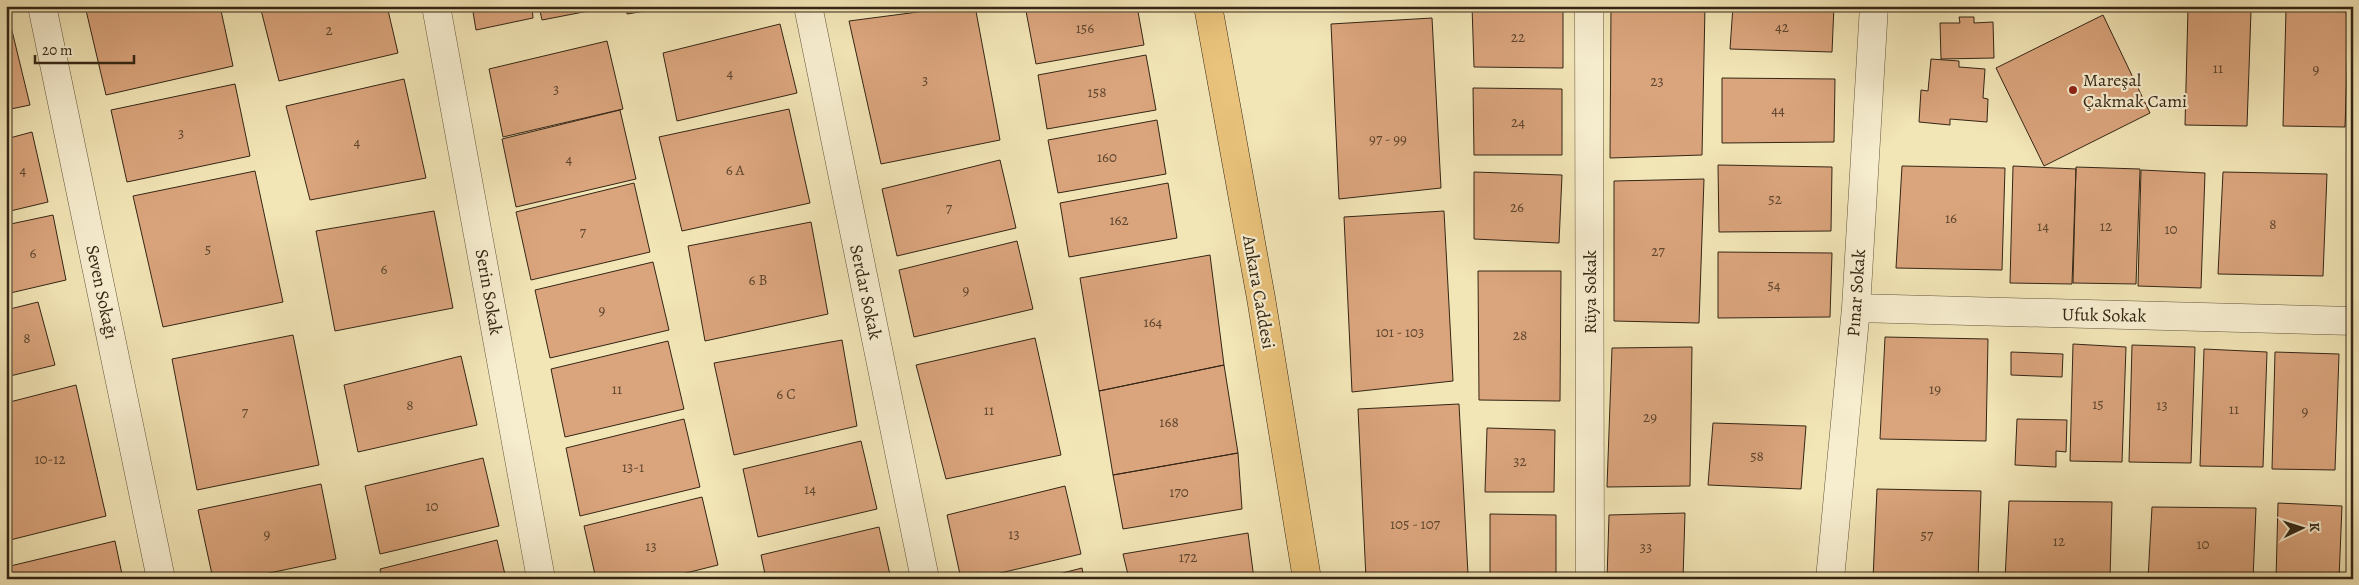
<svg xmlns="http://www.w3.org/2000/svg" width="2359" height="585" viewBox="0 0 2359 585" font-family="Alegreya,serif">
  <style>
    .building { fill: #daa47c; stroke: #342615 }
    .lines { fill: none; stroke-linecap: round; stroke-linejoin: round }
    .minor-casing { stroke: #64563d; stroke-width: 29 }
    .major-casing { stroke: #342615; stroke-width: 29 }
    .minor { stroke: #f7eed0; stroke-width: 28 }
    .major { stroke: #e9c27b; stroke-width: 28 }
    .poi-dot { fill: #8f2418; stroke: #f7eed0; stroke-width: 2 }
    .labels { text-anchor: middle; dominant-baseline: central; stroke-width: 4.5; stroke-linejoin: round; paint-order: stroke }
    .number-label { font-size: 15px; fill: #5e462f }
    .poi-label { font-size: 18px; fill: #342615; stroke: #f7eed0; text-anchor: start }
    .street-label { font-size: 18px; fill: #342615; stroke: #f7eed0 }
  </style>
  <rect width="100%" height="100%" fill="#f2e5b6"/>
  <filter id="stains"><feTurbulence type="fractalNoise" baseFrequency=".004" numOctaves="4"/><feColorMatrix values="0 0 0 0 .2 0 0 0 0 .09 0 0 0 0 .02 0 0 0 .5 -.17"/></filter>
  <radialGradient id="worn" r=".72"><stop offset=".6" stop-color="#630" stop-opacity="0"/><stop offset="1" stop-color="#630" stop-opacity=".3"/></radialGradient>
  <!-- building -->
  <path class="building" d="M6,6L30,105L6,110Z
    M85,6H220L233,66L106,95Z
    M260,6H387L398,53L279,81Z
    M472,6H532L533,18L476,30Z
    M539,6H599V9L542,20Z
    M626,6H676L627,14Z
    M964,6H975L1000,140L881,164L849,21Z
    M1053,6H1137L1144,45L1036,64L1026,11Z
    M1472,6H1563V68L1474,67Z
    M1611,6H1705L1702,155L1610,158Z
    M1733,6H1834L1832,52L1730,49Z
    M2188,8L2251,11L2247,126L2185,125Z
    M2286,10L2349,12L2345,127L2283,126Z
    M2103,15L2150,113L2044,166L1996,68Z
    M1959,17H1974V23L1993,22L1994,58L1941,59L1940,23H1960Z
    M1432,18L1441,188L1339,199L1331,24Z
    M780,24L797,93L677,121L663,53Z
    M607,41L623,109L503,137L489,69Z
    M1146,55L1156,110L1047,129L1038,75Z
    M1931,59L1959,61V67L1985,69L1983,98L1988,99L1987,122L1950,119V125L1919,122L1921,90L1928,91Z
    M1722,78L1835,79L1834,142L1722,143Z
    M404,79L426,178L310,200L286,106Z
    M235,84L250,156L127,182L111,110Z
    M1473,88L1562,89V155H1474Z
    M789,109L810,203L682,231L659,137Z
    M620,110L636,179L516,207L502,139Z
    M1157,120L1166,174L1058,193L1048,140Z
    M32,132L48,202L6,212V139Z
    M1000,160L1016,228L897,256L882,189Z
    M1718,165L1832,167L1831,231L1719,232Z
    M1902,166L2005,168L2002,270L1896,268Z
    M2013,166L2076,169L2072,284L2010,283Z
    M2076,167L2140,169L2136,284L2073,283Z
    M2141,170L2205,173L2201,288L2138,286Z
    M255,171L283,302L163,327L133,196Z
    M1474,172L1562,175L1559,243L1474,239Z
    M2223,172L2327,174L2323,276L2218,274Z
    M1704,179L1699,323L1614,321V181Z
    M634,183L650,252L531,280L516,212Z
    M1168,183L1177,238L1069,257L1060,203Z
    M434,211L453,308L335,331L316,231Z
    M1444,211L1453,381L1352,392L1344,217Z
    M53,215L66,280L6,294V225Z
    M811,222L828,314L705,341L688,246Z
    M1017,241L1033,309L914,337L899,270Z
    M1718,252L1832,253L1830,317L1718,318Z
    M1210,255L1224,365L1099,391L1080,278Z
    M653,262L669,330L550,358L535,290Z
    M1478,271H1561L1560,401L1479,400Z
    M38,302L55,365L6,377V310Z
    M293,335L319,465L197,490L172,359Z
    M1885,337L1988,339L1986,441L1880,439Z
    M1035,338L1061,455L946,479L916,365Z
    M842,340L857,426L734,455L714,363Z
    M668,341L684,409L565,437L551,369Z
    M2073,344L2126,347L2122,462L2070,461Z
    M2132,345L2195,347L2191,463L2129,462Z
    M1692,347L1690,486L1607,487L1612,348Z
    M2204,349L2267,352L2263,467L2200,466Z
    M2011,352L2063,354L2062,377L2011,375Z
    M2275,352L2339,354L2335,470L2272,469Z
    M461,356L477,425L358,452L344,385Z
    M1224,365L1238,453L1113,475L1099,391Z
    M76,385L106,516L6,541V403Z
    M1459,404L1468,574L1419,579H1366L1358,409Z
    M684,419L700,487L580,516L566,448Z
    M2017,419L2067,420L2066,452L2056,451V467L2015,465Z
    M1713,423L1806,426L1801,489L1708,485Z
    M1487,428L1555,430L1554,492H1485Z
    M861,441L877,509L758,537L743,469Z
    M1238,453L1242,509L1123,529L1113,475Z
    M483,458L499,526L380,554L365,486Z
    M321,484L336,559L241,579H213L198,510Z
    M1065,486L1081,554L975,579H961L947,515Z
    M1877,489L1981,491L1978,579H1873Z
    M702,497L718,565L662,579H596L584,526Z
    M2009,501L2112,502L2110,579H2005Z
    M2278,503L2342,506L2339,579H2276Z
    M2152,507L2256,508L2253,579H2148Z
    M1685,513L1683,579H1607L1609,515Z
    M1490,514L1556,515V579L1490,578Z
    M879,527L891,579H766L761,555Z
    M1248,533L1254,579H1129L1123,554Z
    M497,540L506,579H382L380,569Z
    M115,541L123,579H6V567Z
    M1082,568L1084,579H1039Z
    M337,573L338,579H312Z
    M720,574L721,579H701Z"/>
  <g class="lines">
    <defs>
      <path id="minor" d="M42,6L161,579
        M436,6L541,579
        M808,6L925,579
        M1589,6L1590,579
        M1856,308L2353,321
        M1830,579L1856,308L1874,6"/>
      <path id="major" d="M1208,6L1261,298L1307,579"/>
    </defs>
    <!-- minor casing -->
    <use href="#minor" class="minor-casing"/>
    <!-- major casing -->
    <use href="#major" class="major-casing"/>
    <!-- minor -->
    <use href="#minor" class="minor"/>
    <!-- major -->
    <use href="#major" class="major"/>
  </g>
  <!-- markers -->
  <circle class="poi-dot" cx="2073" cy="90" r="5"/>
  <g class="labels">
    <!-- number labels -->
    <g class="number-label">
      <text x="1782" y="27">42</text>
      <text x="1085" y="28">156</text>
      <text x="329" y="30">2</text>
      <text x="1518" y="37">22</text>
      <text x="2218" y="68">11</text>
      <text x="2316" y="69">9</text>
      <text x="730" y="73">4</text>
      <text x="925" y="80">3</text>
      <text x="1657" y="81">23</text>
      <text x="556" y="89">3</text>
      <text x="1097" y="92">158</text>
      <text x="1778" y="110">44</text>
      <text x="1518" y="122">24</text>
      <text x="181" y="133">3</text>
      <text x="1388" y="139">97 - 99</text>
      <text x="357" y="142">4</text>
      <text x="1107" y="157">160</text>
      <text x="569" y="159">4</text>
      <text x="23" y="170">4</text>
      <text x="735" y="170">6 A</text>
      <text x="1775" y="199">52</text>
      <text x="1517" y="207">26</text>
      <text x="949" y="208">7</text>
      <text x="1951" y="218">16</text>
      <text x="1119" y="220">162</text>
      <text x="2273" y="224">8</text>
      <text x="2043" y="226">14</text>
      <text x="2106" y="226">12</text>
      <text x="2171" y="229">10</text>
      <text x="583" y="232">7</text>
      <text x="208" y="249">5</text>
      <text x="1658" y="251">27</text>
      <text x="33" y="253">6</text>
      <text x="384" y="269">6</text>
      <text x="758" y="280">6 B</text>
      <text x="1774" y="285">54</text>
      <text x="966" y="290">9</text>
      <text x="602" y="310">9</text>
      <text x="1153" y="322">164</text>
      <text x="1400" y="332">101 - 103</text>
      <text x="1520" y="335">28</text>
      <text x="27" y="338">8</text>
      <text x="617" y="389">11</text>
      <text x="1935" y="389">19</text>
      <text x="786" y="394">6 C</text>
      <text x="2098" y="404">15</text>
      <text x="410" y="405">8</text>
      <text x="2162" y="405">13</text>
      <text x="2234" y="409">11</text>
      <text x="989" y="410">11</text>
      <text x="2305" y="411">9</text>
      <text x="245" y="412">7</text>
      <text x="1650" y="417">29</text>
      <text x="1169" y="422">168</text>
      <text x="1757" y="456">58</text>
      <text x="50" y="459">10-12</text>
      <text x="1520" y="461">32</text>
      <text x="633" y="467">13-1</text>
      <text x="810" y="489">14</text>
      <text x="1179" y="492">170</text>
      <text x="432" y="506">10</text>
      <text x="1415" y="524">105 - 107</text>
      <text x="267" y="534">9</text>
      <text x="1014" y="534">13</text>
      <text x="1927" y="535">57</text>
      <text x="2059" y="541">12</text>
      <text x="2203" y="544">10</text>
      <text x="651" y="546">13</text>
      <text x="1646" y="547">33</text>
      <text x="1188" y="557">172</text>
    </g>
    <!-- poi labels -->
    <g class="poi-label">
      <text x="2083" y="80">Mareşal<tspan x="2083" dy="21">Çakmak Cami</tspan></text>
    </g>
    <!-- street labels -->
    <g class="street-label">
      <text transform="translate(102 292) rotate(78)">Seven Sokağı</text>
      <text transform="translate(489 292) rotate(80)">Serin Sokak</text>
      <text transform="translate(866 292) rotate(78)">Serdar Sokak</text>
      <text transform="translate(1259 292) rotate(80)">Ankara Caddesi</text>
      <text transform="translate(1590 292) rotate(-90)">Rüya Sokak</text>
      <text transform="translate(1856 293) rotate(-86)">Pınar Sokak</text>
      <text transform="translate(2104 315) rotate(1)">Ufuk Sokak</text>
    </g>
  </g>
  <!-- margin -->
  <rect width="2359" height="585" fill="none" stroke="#f2e5b6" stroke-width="25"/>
  <rect x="8" y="8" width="2344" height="570" fill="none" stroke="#342615" stroke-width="2.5"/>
  <rect x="12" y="12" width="2334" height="560" fill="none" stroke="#342615"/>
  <!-- north arrow -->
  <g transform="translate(2302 528) rotate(86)" stroke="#f7eed0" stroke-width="4" paint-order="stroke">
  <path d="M0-4L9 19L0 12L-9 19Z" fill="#342615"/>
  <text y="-8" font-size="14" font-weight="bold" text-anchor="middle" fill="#342615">K</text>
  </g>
  <!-- scale -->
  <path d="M35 55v8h99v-8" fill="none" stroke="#342615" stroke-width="2.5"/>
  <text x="42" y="55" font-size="15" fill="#342615" stroke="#f7eed0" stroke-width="4" paint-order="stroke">20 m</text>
  <rect width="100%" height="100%" filter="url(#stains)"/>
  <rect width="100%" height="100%" fill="url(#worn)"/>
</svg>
